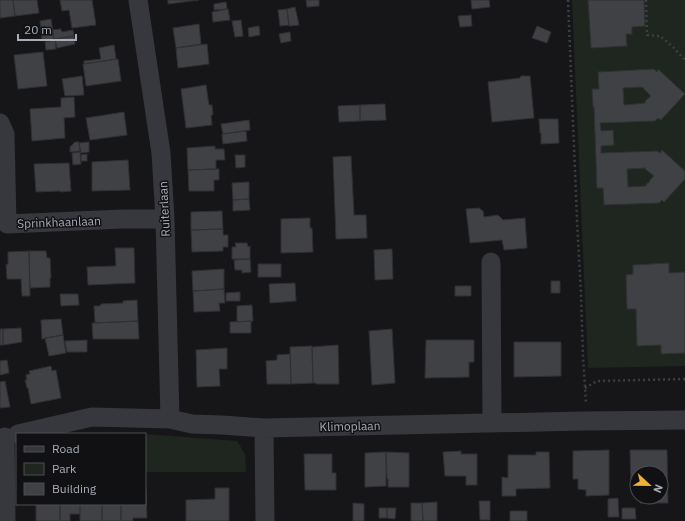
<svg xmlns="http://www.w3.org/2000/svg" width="685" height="521" viewBox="0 0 685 521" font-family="'IBM Plex Sans',sans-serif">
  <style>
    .green { fill: #1e261f }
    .building { fill: #404145; stroke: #303034; fill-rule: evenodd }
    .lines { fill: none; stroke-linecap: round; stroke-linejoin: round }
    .path { stroke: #3d3f44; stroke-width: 2.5; stroke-dasharray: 2 3; stroke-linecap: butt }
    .minor { stroke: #37383d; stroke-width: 19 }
    .labels { text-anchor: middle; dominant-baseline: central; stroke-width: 3; stroke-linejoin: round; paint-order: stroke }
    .street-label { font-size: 12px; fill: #a8adb8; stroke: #111113 }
  </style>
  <rect width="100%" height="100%" fill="#161618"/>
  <!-- green -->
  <path class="green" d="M572,0H685V366L588,368Z
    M145,434L237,441L245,454L246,472H145Z"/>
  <!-- building -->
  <path class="building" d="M0,0H13L15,16L0,18Z
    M13,0H37L39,13L15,16Z
    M60,0H92L96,25L72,28L69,10L62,11Z
    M168,0H199L168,4Z
    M306,0H319V6L307,7Z
    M471,0H489L490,7L472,9Z
    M588,0H644L645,26L632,27V34H626L627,46L591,48Z
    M226,2L227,9L214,10V4Z
    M295,7L299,25L289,26L287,9Z
    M228,9L230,20L213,22L212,12Z
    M287,9L289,25L280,26L278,10Z
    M471,15L472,26L460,27L458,16Z
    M51,19L54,39L42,41L40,21Z
    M241,20L243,36L235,37L232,21Z
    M199,24L201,44L176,48L173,28Z
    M259,26L260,35L249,37L248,28Z
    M537,26L551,32L547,43L532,38Z
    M61,29L62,32L73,30L74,36L54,39L52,30Z
    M290,32L291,41L281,43L279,34Z
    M74,36L75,44L57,48L55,39Z
    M55,40L56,49L46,50L45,42Z
    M207,44L209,64L178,68L176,48Z
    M114,45L116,59L84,64V61L101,59L99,48Z
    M43,52L47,86L18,89L14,55Z
    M118,59L121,81L86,86L83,64Z
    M654,69L657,72L658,69L685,94L661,120L658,118L655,121L600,123L601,131L613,130L614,145L601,146V153L657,151L660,153L662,150L685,171V179L664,202L662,200L659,203L604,205L603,188H597L594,107H593L592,89H599L598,72ZM643,87V88L651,96L645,101V103L624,105L623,88ZM646,168L645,169L654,176L649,181L650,182L648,183H647L646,186L628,187L627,169Z
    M82,76L84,95L65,96L62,79Z
    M521,76H530L534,118L492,122L488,82L520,78Z
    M206,85L209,105H212L213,115H211L212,125L186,128L181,89Z
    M74,97L75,117L64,118L65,138L32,141L30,109L61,107V98Z
    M385,104L386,120L360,121V105Z
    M360,105V121L339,122L338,106Z
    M124,112L127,135L90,140L86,118Z
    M539,119H558L559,143L541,144V133H540Z
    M249,120L250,130L223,134L221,124Z
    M246,131L247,141L223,144L222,134Z
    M75,142H79L80,151L70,152V147Z
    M89,142V152L81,153L79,143Z
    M215,146V149H224L225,160H216V169L188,170L187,148Z
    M80,152L81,164L73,165L72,153Z
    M87,154V161H81V155Z
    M235,155H245V167L236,168Z
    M351,156L354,215H366L367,238L336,239L333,157Z
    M128,160L130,190L92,191V162Z
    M69,163L71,191L60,192V191L36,192L34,164Z
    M216,169H219V180H214V191H189L188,170Z
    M249,182V199L233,200L232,183Z
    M249,199L250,210L233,211V200Z
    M479,208L483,211L484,217L498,215L503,220L525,218L527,248L504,250L502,240L470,243L466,209Z
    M222,211L223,229L191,230V212Z
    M310,218V228H312L313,252L281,253V219Z
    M223,229V235H228V247H223V251L192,252L191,230Z
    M235,243H247L248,247L250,246V259H232V247H236Z
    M115,248H134L135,283L88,285L87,267L116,266Z
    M392,249L393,279L375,280L374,250Z
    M29,251L30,296H22L21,279H7L6,264L8,265V252Z
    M29,251H46L47,258H50L51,278H50V287L30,288Z
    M250,259L251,272L242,273V270H235L234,260Z
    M669,263V273L685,272V353L661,354V345L637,346L636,309H627L626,275L633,274V265Z
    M258,264H281V277H258Z
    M224,269V289L193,291L192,271Z
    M551,281H560V293H551Z
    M295,283L296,301L270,303L269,284Z
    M455,286H471V296H455Z
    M224,289L225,303H219L220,311L194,312L193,291Z
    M240,292V301H226V293Z
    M60,294H78L79,305L61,306Z
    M137,300L138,321L95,323L94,306H100L101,304L123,303V301Z
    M252,305L253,321L237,322V306Z
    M61,319L63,335L42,339L41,320Z
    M138,321L139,339H93L92,323Z
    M251,321V333H230V322Z
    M21,328L22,342L3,345V329Z
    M0,329H3V345H0Z
    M392,329L395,383L372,385L369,331Z
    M63,335L66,353L49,356L45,338Z
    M87,340V352H67L65,341Z
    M426,340H474V362H469V377L425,378Z
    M514,342H561V376L514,377Z
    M338,345L339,384H316V383H313L312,347Z
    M312,346L313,383L291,384L290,347Z
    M227,348V369H219L220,386L197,387L196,350Z
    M290,354L291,384H267L266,361L277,360V355Z
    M7,360L9,373L0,375V361Z
    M51,366L52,371L56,370L61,398L31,404L28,388H27L25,380H27L26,375L30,374L29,371Z
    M5,381L10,407L0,408V382Z
    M609,450V495L586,496V490L578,489V479H573V451Z
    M630,450H667L668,503H640V497H661V473H637V487H631Z
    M461,451V454H477V485H466V476H445L443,452Z
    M386,452V486L365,487V453Z
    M386,452L409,453V487H388V479L387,478Z
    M536,452H549L550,488L516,489V496H502V477L508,478V455H536Z
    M304,454H332V473H336V490H305Z
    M215,488H229V521H186V500L215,499Z
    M145,489H146L147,518H133V521H121V504H145Z
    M618,498L619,517H608V499Z
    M479,501H490V520H480Z
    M437,502V521H423L422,503Z
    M353,503L364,504V521H353Z
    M411,503H422L423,521H411Z
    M36,504H60V521H36Z
    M60,504H80V514H70V521H60Z
    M80,504H102V521H80Z
    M102,504H121V521H102Z
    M379,508H387V518H379Z
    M387,508H396L395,519L387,518Z
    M622,508H635L636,519H622Z
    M510,511H527V521H510Z"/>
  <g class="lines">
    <!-- path -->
    <path class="path" d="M568,0L577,220L581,294L583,356L586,403
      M646,0L647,35L660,36L673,47L685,60
      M585,388L597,381L685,379"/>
    <!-- minor -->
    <path class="minor" d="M138,0L161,153L165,219L170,419
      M0,123L5,134L7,224L123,219H165
      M491,262L492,423
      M264,428L265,521
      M18,434L92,417L170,419L192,424L222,425L264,428L583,421L685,420
      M5,437L6,521"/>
  </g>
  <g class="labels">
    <!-- street labels -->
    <g class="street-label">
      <text transform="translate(164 209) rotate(-93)">Ruiterlaan</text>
      <text transform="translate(59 222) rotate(-2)">Sprinkhaanlaan</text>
      <text transform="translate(350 426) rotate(-1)">Klimoplaan</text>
    </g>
  </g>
  <!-- legend -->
  <rect x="16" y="433" width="130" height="72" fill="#111113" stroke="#4d4f55"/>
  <rect x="24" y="446" width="20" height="6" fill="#37383d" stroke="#4d4f55"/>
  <text x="52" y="453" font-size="12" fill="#a8adb8">Road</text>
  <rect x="24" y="463" width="20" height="12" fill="#1e261f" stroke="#4d4f55"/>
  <text x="52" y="473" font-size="12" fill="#a8adb8">Park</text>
  <rect x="24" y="483" width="20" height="12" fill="#404145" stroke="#4d4f55"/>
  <text x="52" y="493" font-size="12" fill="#a8adb8">Building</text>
  <!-- north arrow -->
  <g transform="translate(649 485) rotate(112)"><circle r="19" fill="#111113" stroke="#4d4f55"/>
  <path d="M0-3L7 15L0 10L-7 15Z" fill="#f2b134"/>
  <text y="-6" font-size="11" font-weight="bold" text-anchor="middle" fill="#a8adb8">N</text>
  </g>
  <!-- scale -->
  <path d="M18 34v6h58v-6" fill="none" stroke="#a8adb8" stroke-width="2"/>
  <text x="24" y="34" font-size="12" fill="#a8adb8" stroke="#111113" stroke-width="3" paint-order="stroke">20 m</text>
</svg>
